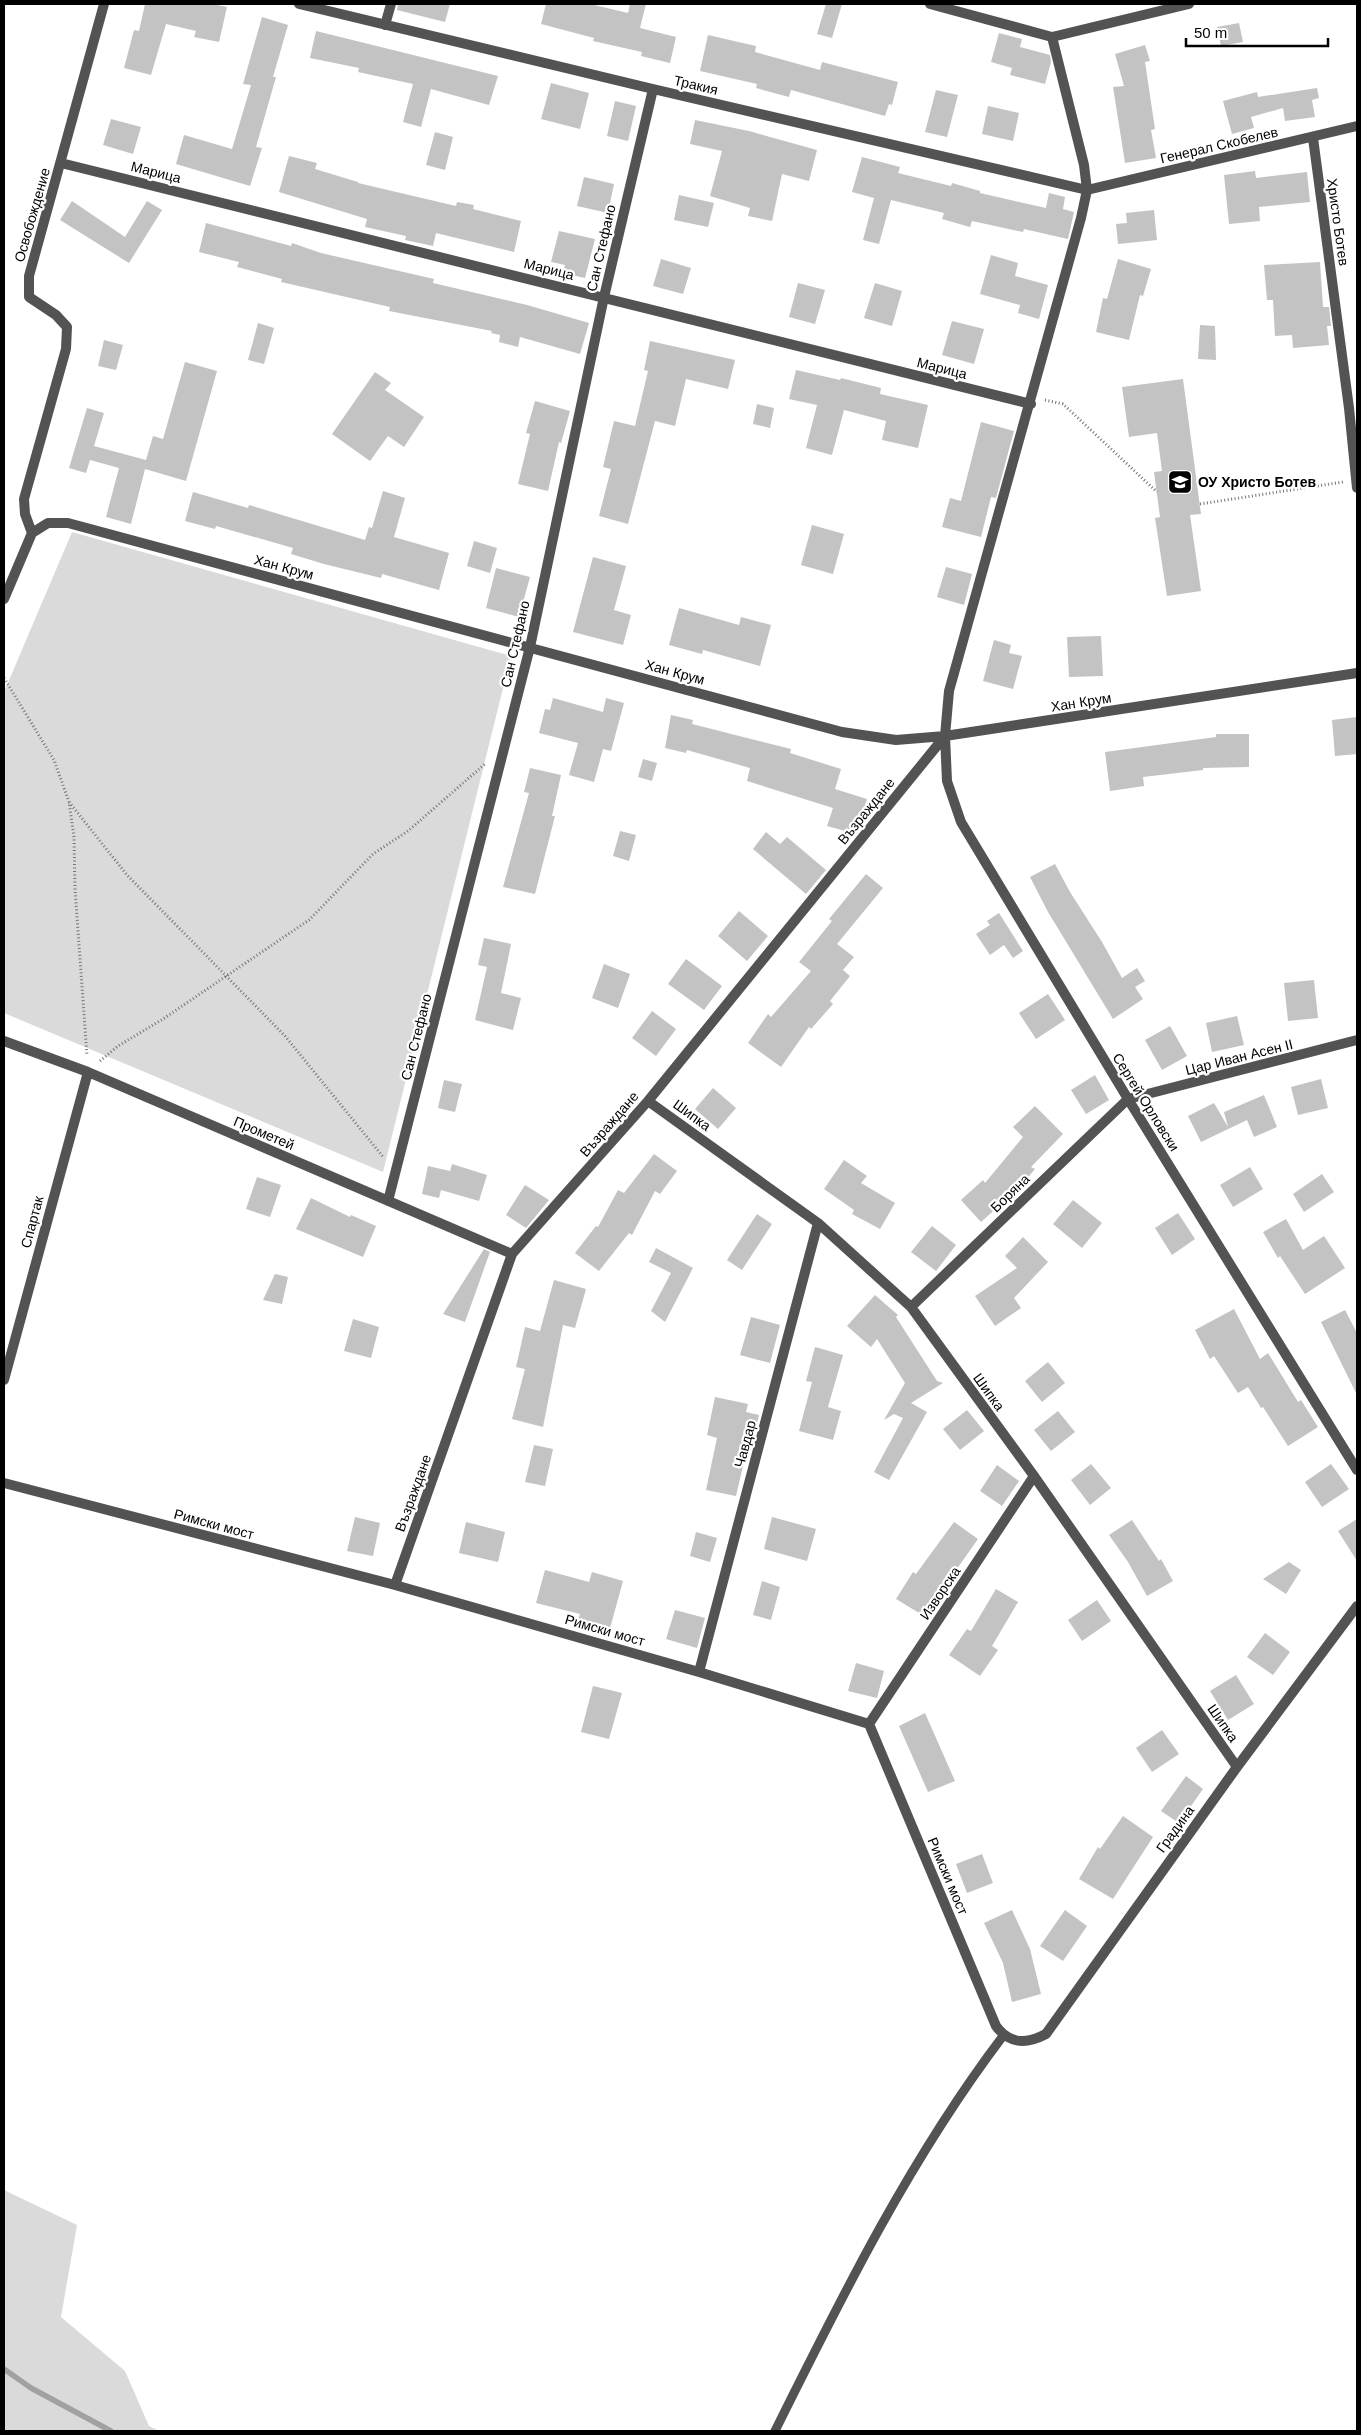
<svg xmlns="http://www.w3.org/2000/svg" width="1361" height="2435" viewBox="0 0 1361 2435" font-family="Arial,sans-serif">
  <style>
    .green { fill: #dadada }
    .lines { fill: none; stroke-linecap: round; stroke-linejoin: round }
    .stream { stroke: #a1a1a1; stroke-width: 5.5 }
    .building { fill: #c3c3c3 }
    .path { stroke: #757575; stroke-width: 3; stroke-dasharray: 1 2.5; stroke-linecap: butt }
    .service { stroke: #535353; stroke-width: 9 }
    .minor { stroke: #535353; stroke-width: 10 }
    .labels { text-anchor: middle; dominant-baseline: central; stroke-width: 4.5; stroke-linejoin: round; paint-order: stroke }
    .street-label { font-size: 14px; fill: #000; stroke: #fff }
    .poi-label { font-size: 14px; font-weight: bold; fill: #000; stroke: #fff; text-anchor: start }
  </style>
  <rect width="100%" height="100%" fill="#fff"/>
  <!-- green -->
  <path class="green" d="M72,532L511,656L383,1172L4,1013V692Z
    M4,2190L77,2225L61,2317L125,2371L149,2426L159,2431H4Z"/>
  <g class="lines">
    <!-- stream -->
    <path class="stream" d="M4,2369L31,2388L111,2431"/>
  </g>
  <!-- building -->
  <path class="building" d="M145,4H212L227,7L219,42L194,37L196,31L166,24L151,75L124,68L134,30L139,31Z
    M398,4H450L445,22L397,10Z
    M546,4H590L628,13L630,4H646L640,28L676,37L670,63L641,56L642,52L593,41L594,38L541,24Z
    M826,4H842L832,38L817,34Z
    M262,17L288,25L273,77H276L256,147L262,148L250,186L176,164L184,135L232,149L251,85L243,84Z
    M1239,23L1243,42L1221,46L1217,27Z
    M316,31L498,76L489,105L431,89L421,127L403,122L413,84L358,72L359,68L310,58Z
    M999,33L1022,39L1020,47L1050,55L1051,62L1045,84L1010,75L1012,68L991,62Z
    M708,35L756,46L755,52L820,70L822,62L898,82L892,105L889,104L885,116L791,90L789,97L756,88L757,84L700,71Z
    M1145,45L1150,61L1145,62L1155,129L1151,130L1156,158L1125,163L1113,87L1124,86L1115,54Z
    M551,83L589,93L580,129L541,119Z
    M1317,88L1319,98L1312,100L1315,117L1285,121L1283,108L1251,117L1254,128L1232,134L1223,101L1257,92L1258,97Z
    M936,90L958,95L947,137L925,132Z
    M615,101L636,106L628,141L607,136Z
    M988,106L1019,113L1013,141L982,134Z
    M111,119L141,127L133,154L103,145Z
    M695,120L749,131L817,150L809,181L782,174L772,221L748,216L750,208L710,196L722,151L690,144Z
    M435,132L453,137L445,170L426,165Z
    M289,156L317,163L315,169L358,182V183L456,206L457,202L474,205L473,209L521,221L514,252L436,233L433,246L405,240L406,236L365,227L367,219L279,192Z
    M862,157L900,167L898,173L951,186L952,183L980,191V193L1046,208L1049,193L1065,197L1063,209L1074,212L1068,239L1024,229L1023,232L972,221L970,227L942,219L944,213L891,200L879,244L863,240L874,198L852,192Z
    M1255,171L1256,178L1307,172L1310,202L1259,207L1260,221L1229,224L1224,175Z
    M584,177L614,184L608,213L577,206Z
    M679,195L714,203L708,227L674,220Z
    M72,201L125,237L147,201L162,210L129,263L60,220Z
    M1154,210L1157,240L1118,244L1116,224L1127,223L1126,213Z
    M206,223L291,246L292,243L321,253L434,279L433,283L527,305L589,323L580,354L520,337L518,347L499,342L500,335L491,333L492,331L389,311L390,307L281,282L282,279L237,267L239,262L199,252Z
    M559,231L595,239L585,278L563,273L565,265L551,262Z
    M991,255L1018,263L1015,276L1048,285L1039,319L1018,313L1020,305L980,294Z
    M661,259L691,268L683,294L653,286Z
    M1118,259L1151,269L1143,296L1140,295L1129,340L1096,332L1103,298L1107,299Z
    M1320,262L1323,307H1329L1331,326H1327L1329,345L1293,348L1292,335L1275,336L1273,300H1267L1264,265Z
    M798,283L825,290L815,324L789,317Z
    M875,283L902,291L892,326L864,318Z
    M952,321L984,329L974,364L942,355Z
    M258,323L274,328L264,364L248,360Z
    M1200,325L1215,326L1216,360L1198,359Z
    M104,340L123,345L116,370L98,366Z
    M650,341L735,360L728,389L686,379L675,426L655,421L628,524L599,516L611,469L603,467L614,421L635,426L648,371L644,370Z
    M185,362L217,371L186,481L145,469L131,524L106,517L119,468L90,460L86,473L69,468L87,408L104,413L94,446L146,460L153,436L163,439Z
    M796,370L840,380L841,378L881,388L880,394L928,405L918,448L882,440L886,421L844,410L832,455L806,448L817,405L789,399Z
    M375,372L391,383L385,390L424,417L404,447L388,436L370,461L332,434Z
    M1183,379L1201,514L1190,515L1201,591L1167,596L1155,518L1160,517L1154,472L1162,471L1157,433L1129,437L1122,387Z
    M535,401L570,411L561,443L559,442L548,491L518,484L530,434L526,433Z
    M757,404L774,408L770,428L753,424Z
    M981,422L1014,431L996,498L991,497L981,537L942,527L950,498L961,501Z
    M383,491L405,498L394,537L449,553L439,590L382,574L381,578L324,564L291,554L293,548L216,526L215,529L185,521L193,492L248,508L249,505L365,540L369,527L372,528Z
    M812,525L844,534L833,574L801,565Z
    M474,541L497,548L490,573L467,566Z
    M593,557L626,566L614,610L631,615L623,645L573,632Z
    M946,567L972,574L964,605L937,597Z
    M496,568L530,577L519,617L486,608Z
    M679,608L739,625L741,617L771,625L760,666L703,650L702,654L669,645Z
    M1101,636L1103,676L1069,677L1067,637Z
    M994,640L1011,645L1009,653L1022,656L1013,689L983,681Z
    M553,698L603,712L606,698L624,703L611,751L603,749L594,782L569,775L578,743L539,733L545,709L550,710Z
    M671,715L693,720L692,724L791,749L790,753L841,769L835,789L867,799L856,834L827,826L833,808L747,781L750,768L687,750L686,753L665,748Z
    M1357,717V754L1335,756L1332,720Z
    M1216,734H1249V767L1203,768V770L1143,777L1144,786L1110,791L1105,752L1216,737Z
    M643,759L657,763L652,781L638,777Z
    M530,768L561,775L552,816H555L535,894L503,887L529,793L524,792Z
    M620,831L636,835L629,861L613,856Z
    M766,832L780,844L787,837L826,870L806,894L753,849Z
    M1055,864L1070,892L1102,942L1122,978L1137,968L1145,981L1135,987L1143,999L1113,1019L1048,912L1030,877Z
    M866,874L883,888L837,944L854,957L843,970L850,976L830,1001L833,1004L811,1029L809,1027L781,1067L748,1043L768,1014L771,1017L811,971L799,962L832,921L829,919Z
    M739,911L768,936L747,961L718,936Z
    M999,913L1023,951L1013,958L1004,945L990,955L976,934L990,925L987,921Z
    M484,938L511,944L501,993L521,998L513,1030L475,1020L487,967L478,965Z
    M686,959L722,986L704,1010L668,984Z
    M604,964L630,974L618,1008L592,998Z
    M1314,980L1318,1018L1288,1021L1284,983Z
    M1048,994L1065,1020L1036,1039L1019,1013Z
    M652,1011L676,1029L656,1056L632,1038Z
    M1237,1016L1244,1045L1212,1052L1206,1023Z
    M1170,1026L1187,1056L1162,1070L1145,1040Z
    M1095,1075L1109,1100L1086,1114L1071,1090Z
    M1321,1079L1328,1108L1298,1115L1291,1087Z
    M444,1080L462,1084L455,1112L438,1108Z
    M713,1088L736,1108L718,1129L695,1109Z
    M1264,1095L1277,1127L1254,1137L1247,1120L1201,1142L1188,1116L1214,1103L1228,1127L1224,1112Z
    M1035,1106L1063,1134L1031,1167L1035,1169L1020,1187L981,1222L961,1200L983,1180L985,1183L1023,1137L1013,1127Z
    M654,1154L677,1171L660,1194L655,1191L632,1235L629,1233L599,1271L575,1253L596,1226L598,1227L618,1190L624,1193Z
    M844,1160L867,1176L861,1183L895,1203L880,1229L852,1214L854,1210L824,1189Z
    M452,1164L487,1175L479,1201L441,1190L439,1198L422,1194L428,1166L450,1171Z
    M1250,1167L1263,1189L1233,1207L1220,1185Z
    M1322,1174L1334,1192L1304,1212L1293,1194Z
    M257,1177L281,1185L270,1217L246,1209Z
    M525,1185L549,1200L526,1228L506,1215Z
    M311,1198L350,1217L351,1215L376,1226L363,1257L296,1229Z
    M1073,1200L1102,1223L1082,1248L1053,1224Z
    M1178,1213L1195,1239L1172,1255L1155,1228Z
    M757,1214L772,1224L742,1270L727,1260Z
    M1286,1219L1303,1250L1324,1236L1345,1268L1305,1294L1280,1256L1278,1258L1263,1232Z
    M932,1226L956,1245L936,1271L911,1252Z
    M1023,1237L1048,1262L1014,1298L1021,1308L995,1326L975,1296L1017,1268L1005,1256Z
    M656,1248L693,1268L665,1322L651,1311L671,1273L649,1262Z
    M484,1249L490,1252L465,1322L443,1314Z
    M275,1274L288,1277L282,1304L263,1300Z
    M554,1280L586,1289L575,1328L563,1325L543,1427L512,1419L525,1369L516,1367L525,1327L540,1331Z
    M875,1295L898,1315L896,1317L937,1381L943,1383L911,1403L927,1412L889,1480L874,1472L903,1418L894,1414L884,1420L905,1383L877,1339L871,1347L847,1326Z
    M1234,1309L1260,1359L1268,1353L1298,1402L1301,1400L1318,1427L1288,1446L1263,1407L1261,1408L1248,1387L1238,1393L1214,1356L1210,1359L1195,1330Z
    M1345,1310L1357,1333V1395L1321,1322Z
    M751,1317L780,1325L770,1363L740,1355Z
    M353,1319L379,1327L371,1358L344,1351Z
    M815,1347L843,1355L828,1407L841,1411L833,1440L799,1431L812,1382L806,1381Z
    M1048,1362L1065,1383L1042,1402L1025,1381Z
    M715,1397L748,1404L746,1412L759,1415L752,1445H748L736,1496L706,1490L717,1438L707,1435Z
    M967,1410L984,1431L960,1450L943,1429Z
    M1058,1411L1075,1432L1051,1451L1034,1430Z
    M534,1445L553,1449L545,1486L525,1482Z
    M1091,1464L1111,1488L1090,1505L1071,1480Z
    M1331,1464L1349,1489L1322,1507L1305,1482Z
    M997,1465L1019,1481L1002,1506L980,1491Z
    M355,1517L380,1523L373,1556L347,1551Z
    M772,1517L816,1529L807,1561L764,1549Z
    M1357,1519V1561L1338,1531Z
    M1132,1520L1159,1561L1161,1559L1173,1581L1147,1596L1128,1562L1109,1535Z
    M466,1522L505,1532L498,1562L459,1553Z
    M954,1522L978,1539L942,1590L946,1592L929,1619L896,1599L913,1572L916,1574Z
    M696,1532L717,1538L710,1562L690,1556Z
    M1289,1562L1301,1570L1286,1594L1263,1579Z
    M545,1570L589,1582L592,1572L623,1581L609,1632L577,1622L580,1614L536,1603Z
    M762,1581L780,1587L771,1620L753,1615Z
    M996,1589L1018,1602L992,1646L998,1650L980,1676L949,1655L967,1629L971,1631Z
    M1097,1600L1111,1621L1082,1641L1068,1620Z
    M675,1610L705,1618L697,1648L666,1639Z
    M1265,1633L1290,1652L1273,1675L1247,1657Z
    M856,1663L884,1671L877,1698L848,1691Z
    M1236,1675L1254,1704L1228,1720L1210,1691Z
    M593,1686L622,1693L609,1739L581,1732Z
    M925,1713L955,1781L928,1792L899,1726Z
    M1162,1730L1179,1754L1152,1772L1136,1748Z
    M1186,1776L1203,1789L1179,1823L1161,1811Z
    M1123,1816L1153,1837L1113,1899L1079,1879L1098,1847L1100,1849Z
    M982,1854L993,1883L967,1893L956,1864Z
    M1012,1910L1030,1949L1041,1994L1012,2002L1003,1963L984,1923Z
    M1065,1910L1087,1926L1063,1961L1040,1946Z"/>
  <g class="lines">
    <!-- path -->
    <path class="path" d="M1045,400L1063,404L1157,492
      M1200,504L1343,482
      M4,678L54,760L69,802L74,837L75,889L87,1056
      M69,802L127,875L285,1036L384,1158
      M100,1061L118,1046L163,1019L309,920L373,854L408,831L485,764"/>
    <!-- service -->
    <path class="service" d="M775,2431C842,2296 911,2157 1003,2036"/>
    <!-- minor -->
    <path class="minor" d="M299,4L653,89L1087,190L1357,126
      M930,4L1052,37L1189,4
      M385,25L391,4
      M1052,37L1084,165L1087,190L1081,218L949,691L945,736L947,781L961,822L1128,1099L1357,1470
      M1313,138L1349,408L1357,488
      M61,163L1031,404
      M32,533L25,514L24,499L66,349L67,327L56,315L29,297V276L104,4
      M4,599L32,533L48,523H68L842,732L896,740L945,736L1357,673
      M4,1041L88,1072L512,1254
      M648,1101L818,1223L911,1307L1034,1476L1237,1767
      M388,1201L530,647L604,297L653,89
      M911,1307L1128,1099L1357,1040
      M4,1380L88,1072
      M4,1483L395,1585L699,1672L869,1724L996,2026C1010,2045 1027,2044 1046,2034L1237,1767L1357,1606
      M395,1585L512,1254L648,1101L945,736
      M699,1672L818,1223
      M869,1724L1034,1476"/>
  </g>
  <!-- icons -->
  <defs>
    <symbol id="school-square" viewBox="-11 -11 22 22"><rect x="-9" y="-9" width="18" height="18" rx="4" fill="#000" stroke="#fff"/><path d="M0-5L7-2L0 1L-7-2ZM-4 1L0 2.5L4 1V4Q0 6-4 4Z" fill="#fff"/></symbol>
  </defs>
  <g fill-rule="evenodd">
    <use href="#school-square" x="1166" y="468" width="28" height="28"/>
  </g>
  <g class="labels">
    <!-- street labels -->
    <g class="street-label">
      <text transform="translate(696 85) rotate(13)">Тракия</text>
      <text transform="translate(1219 145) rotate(-13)">Генерал Скобелев</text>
      <text transform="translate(156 172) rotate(14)">Марица</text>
      <text transform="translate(32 215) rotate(-74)">Освобождение</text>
      <text transform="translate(1338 222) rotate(82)">Христо Ботев</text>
      <text transform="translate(601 248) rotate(-77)">Сан Стефано</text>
      <text transform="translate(549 269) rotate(14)">Марица</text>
      <text transform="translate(942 368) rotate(14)">Марица</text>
      <text transform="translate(284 567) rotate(15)">Хан Крум</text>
      <text transform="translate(515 644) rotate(-77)">Сан Стефано</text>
      <text transform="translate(675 672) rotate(15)">Хан Крум</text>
      <text transform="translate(1081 702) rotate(-9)">Хан Крум</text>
      <text transform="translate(866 811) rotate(-51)">Възраждане</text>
      <text transform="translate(416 1037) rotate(-76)">Сан Стефано</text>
      <text transform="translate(1239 1057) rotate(-14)">Цар Иван Асен II</text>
      <text transform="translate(1146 1102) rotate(58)">Сергей Орловски</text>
      <text transform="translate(692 1115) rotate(36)">Шипка</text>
      <text transform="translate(609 1124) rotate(-49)">Възраждане</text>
      <text transform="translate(264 1133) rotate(23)">Прометей</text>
      <text transform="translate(1010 1193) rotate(-44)">Боряна</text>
      <text transform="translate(32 1222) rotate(-75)">Спартак</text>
      <text transform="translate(989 1392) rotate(54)">Шипка</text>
      <text transform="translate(745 1444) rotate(-75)">Чавдар</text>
      <text transform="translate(413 1493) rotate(-70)">Възраждане</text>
      <text transform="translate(214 1524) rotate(15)">Римски мост</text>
      <text transform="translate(940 1593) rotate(-56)">Изворска</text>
      <text transform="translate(605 1630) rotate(16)">Римски мост</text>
      <text transform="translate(1223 1723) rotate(55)">Шипка</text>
      <text transform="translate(1175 1829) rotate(-54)">Градина</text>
      <text transform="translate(948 1876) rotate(67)">Римски мост</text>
    </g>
    <!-- poi labels -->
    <g class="poi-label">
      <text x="1198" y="482">ОУ Христо Ботев</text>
    </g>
  </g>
  <!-- border -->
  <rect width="1361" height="2435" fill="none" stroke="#000000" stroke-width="10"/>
  <!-- scale -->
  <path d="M1186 38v8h142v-8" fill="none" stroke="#000000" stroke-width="2.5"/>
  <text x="1194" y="38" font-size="15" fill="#000000" stroke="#ffffff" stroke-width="4" paint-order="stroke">50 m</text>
</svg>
